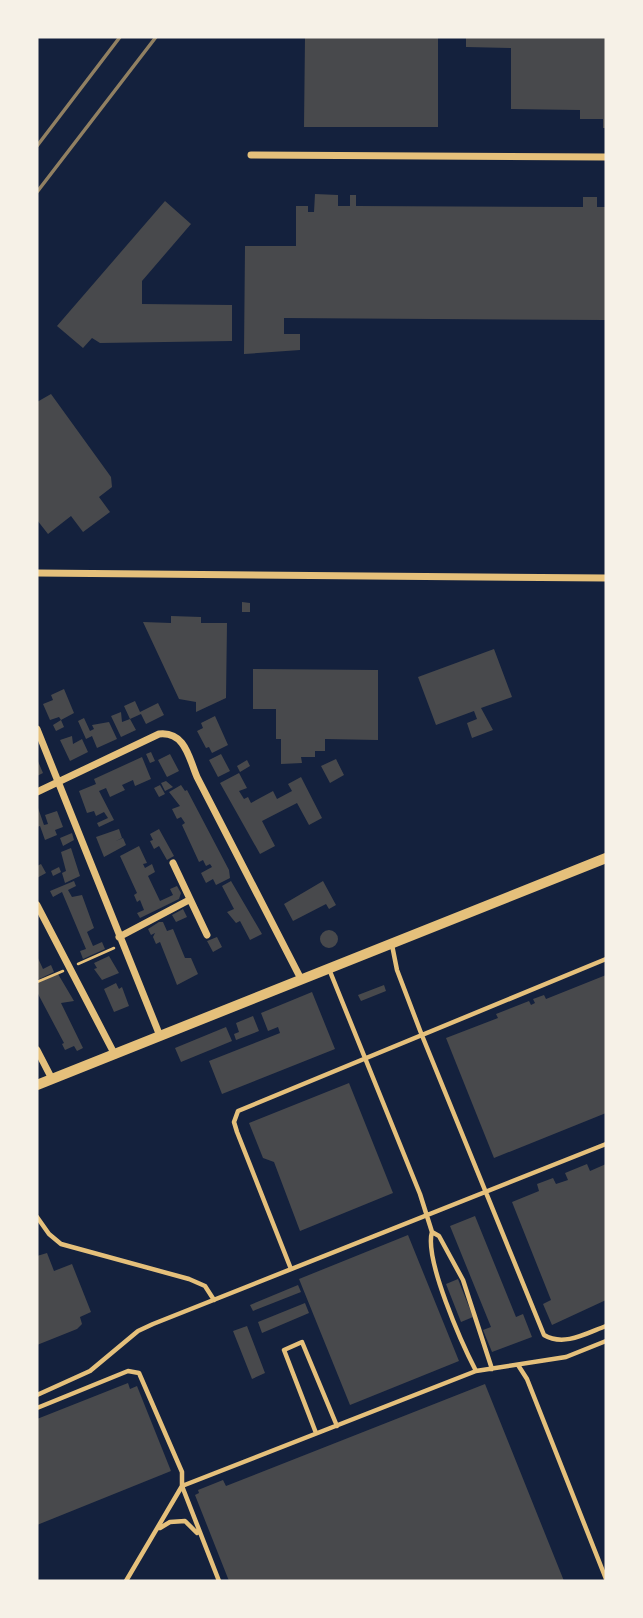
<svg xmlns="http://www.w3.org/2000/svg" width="643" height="1618" viewBox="0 0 643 1618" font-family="Montserrat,sans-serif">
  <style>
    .building { fill: #48494c }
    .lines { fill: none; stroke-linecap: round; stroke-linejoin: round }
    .path { stroke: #e5c07b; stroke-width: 2.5 }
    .service { stroke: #e5c07b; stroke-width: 4.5 }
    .minor { stroke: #e5c07b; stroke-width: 7 }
    .secondary { stroke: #e5c07b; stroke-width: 10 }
    .rail { stroke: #918062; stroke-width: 3.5 }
  </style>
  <rect width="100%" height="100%" fill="#14213d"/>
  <!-- building -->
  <path class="building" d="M305,37H438V127H304Z
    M466,37H606V128H603V119H580V110L511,109V48L466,47Z
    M315,194L338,195V206H350V195H356V206L583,207V197H597V207H606V320L284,318V334H300V350L244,354L245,246H296V206H308V212H314Z
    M165,201L191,224L142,281V304L232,305V341L100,343L92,338L83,348L57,326Z
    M51,394L111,477L112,487L99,497L110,512L83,532L71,516L48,534L37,520V402Z
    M242,602L250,603V612H242Z
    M171,616L201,617V623H227L226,698L196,712V702L179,699L143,622L171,623Z
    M494,649L512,697L481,708L493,730L472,738L467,723L477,719L474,711L436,725L418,677Z
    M253,669L378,670V740L325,739V751H315V757H301L302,763L281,764V739H276V709H253Z
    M64,689L74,713L61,720L64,727L56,731L53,725L61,720L59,717L50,720L43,704L53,700L51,695Z
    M135,701L140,712L158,703L164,715L146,724L141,714L130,719L124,706Z
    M121,712L122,722L130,719L136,730L121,737L111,716Z
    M215,716L228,745L212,753L209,747L206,748L197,731L203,728L201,723Z
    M84,718L90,731L94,729L92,725L109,722L117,739L97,748L92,736L86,739L78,721Z
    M72,736L73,744L82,739L88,752L70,761L60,740Z
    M151,752L155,761L150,763L146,754Z
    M170,754L179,771L167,777L158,760Z
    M221,754L230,771L218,777L209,760Z
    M142,757L151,779L135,786L133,780L122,785L125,790L110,797L106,788L99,791L114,820L99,827L97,823L108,818L104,812L96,816L94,811L87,813L79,791L96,784L94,779Z
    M37,759L43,773L37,776Z
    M336,759L344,775L330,783L321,766Z
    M247,760L250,766L240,772L237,766Z
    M239,773L247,788L239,791L244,799L248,797L251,803L273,791L277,799L292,791L288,784L301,777L322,818L309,825L297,803L262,821L275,846L260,854L220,783Z
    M166,781L173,787L165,791L161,783Z
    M160,785L165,794L159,797L154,788Z
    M181,785L185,791L187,790L229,870L230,878L216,885L213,879L206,883L201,873L212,867L210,864L206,866L203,860L199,862L182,825L185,823L181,817L177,819L172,809L180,806L169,792Z
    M37,805L44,825L48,824L45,815L57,811L63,827L55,830L57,835L45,840L40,826L37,827Z
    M119,829L122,838L116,841L123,838L126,845L104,857L96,837Z
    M159,829L174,856L167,860L159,846L154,849L150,841L153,840L150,834Z
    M72,833L74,840L63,846L60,838Z
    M139,846L147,863L143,864L145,868L152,864L155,872L148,876L160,901L173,895L170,889L177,886L181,893L179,899L140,918L137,913L144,910L140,900L137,902L134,895L137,893L120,856Z
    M71,848L80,876L65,883L62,873L66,871L61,852Z
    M41,864L46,873L37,878V866Z
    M59,867L61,872L53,876L51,871Z
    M74,881L76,886L68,890L72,897L82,895L94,928L87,932L93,946L102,942L105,949L83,959L80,951L86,949L62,892L53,897L50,891Z
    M231,881L262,934L250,940L240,921L236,923L227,912L234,909L222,886Z
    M323,881L336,905L329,909L326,904L293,921L284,904Z
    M183,909L187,917L176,922L172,915Z
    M159,922H163L167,931L173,929L185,958H191L198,974L177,985L160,942L156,944L153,937L155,933L151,935L148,929Z
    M320 939a9 9 0 1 1 18 0a9 9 0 1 1-18 0Z
    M217,937L222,947L213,952L207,941Z
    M37,956L43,969L51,965L54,972L37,980Z
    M109,956L119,973L102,980L94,969L97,968L94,963Z
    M58,974L74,1001L61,1003L83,1048L77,1051L74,1046L65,1050L62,1044L64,1043L37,992V983Z
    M606,975V1113L494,1158L446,1038L498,1018L496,1014L529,1001L531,1005L535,1003L533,999L544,995L546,999Z
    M116,983L119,989L122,987L129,1006L114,1012L104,989Z
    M384,985L386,991L361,1001L358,995Z
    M312,992L335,1049L222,1094L209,1061L280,1033L278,1027L268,1031L261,1013Z
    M253,1016L259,1031L236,1040L234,1034L239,1032L236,1023Z
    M226,1027L232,1041L181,1062L175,1048Z
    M349,1083L393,1193L300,1231L274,1162L263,1158L249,1123Z
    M587,1164L590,1171L606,1164V1300L552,1325L543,1304L551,1300L512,1202L539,1191L537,1184L553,1178L556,1184L568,1180L565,1173Z
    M475,1216L516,1317L523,1314L532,1337L492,1352L483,1330L491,1327L450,1226Z
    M408,1235L459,1361L350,1405L299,1279Z
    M47,1253L54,1271L72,1264L91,1312L80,1317L82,1324L77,1329L37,1345V1256Z
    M458,1279L473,1317L461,1322L446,1284Z
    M298,1285L301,1292L253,1311L250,1305Z
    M305,1303L309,1313L262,1333L258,1322Z
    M247,1326L265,1373L252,1379L233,1331Z
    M128,1383L130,1389L137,1386L171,1471L37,1525V1419Z
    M485,1384L564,1581H229L195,1495L199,1493L198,1490L223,1480L226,1486Z"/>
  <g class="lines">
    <!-- path -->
    <path class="path" d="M78,964L114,948
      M37,982L63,971"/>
    <!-- service -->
    <path class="service" d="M392,945L397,970L421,1033L544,1335C564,1347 587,1333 606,1326
      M329,969L420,1194L432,1232L439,1236L463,1280L492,1369
      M37,1217L49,1234L61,1244L189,1279L205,1286L214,1300
      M432,1232C424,1259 462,1344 476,1371
      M291,1269L237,1132L234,1122L238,1111L606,959
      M518,1365L527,1379L606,1579
      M37,1395L90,1371L138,1331L153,1324L606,1144
      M37,1408L128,1371L139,1373L182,1472V1486L219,1581
      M316,1433L284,1350L302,1342L337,1426
      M160,1528L170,1522L185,1521L197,1533
      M126,1581L182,1486L476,1371L566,1357L606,1341"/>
    <!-- minor -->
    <path class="minor" d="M251,155L606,157
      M37,573L606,578
      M37,729L160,1036
      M37,792L159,734C185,731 189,758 197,777L301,979
      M173,863L207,935
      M37,905L115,1055
      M119,937L189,900
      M37,1050L52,1079"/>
    <!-- secondary -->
    <path class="secondary" d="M37,1085L606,858"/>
    <!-- rail -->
    <path class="rail" d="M37,146L120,37
      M37,192L156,37"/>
  </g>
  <!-- border -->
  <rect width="643" height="1618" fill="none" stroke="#f6f1e7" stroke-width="77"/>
</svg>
